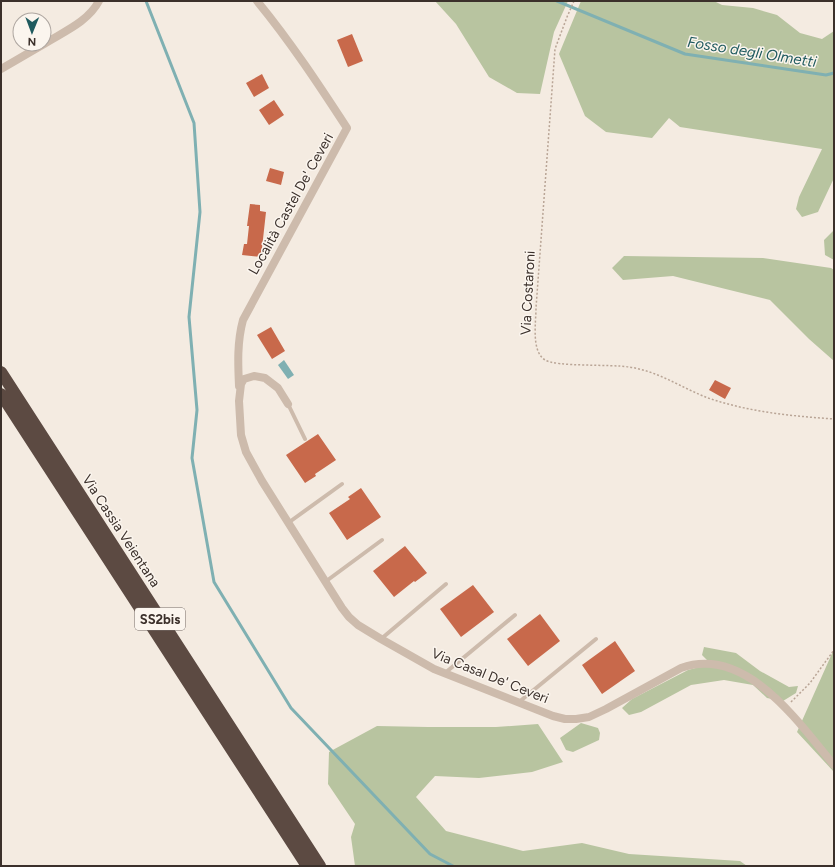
<svg xmlns="http://www.w3.org/2000/svg" width="835" height="867" viewBox="0 0 835 867" font-family="Figtree,sans-serif">
  <style>
    .green { fill: #b8c4a0 }
    .water { fill: #7fb0b2 }
    .lines { fill: none; stroke-linecap: round; stroke-linejoin: round }
    .stream { stroke: #7fb0b2; stroke-width: 3 }
    .building { fill: #c8694b }
    .path { stroke: #b9a596; stroke-width: 1.5; stroke-dasharray: 2 2; stroke-linecap: butt }
    .lane { stroke: #cdbbac; stroke-width: 4 }
    .street { stroke: #cdbbac; stroke-width: 8 }
    .highway { stroke: #5c4a42; stroke-width: 12 }
    .labels { text-anchor: middle; dominant-baseline: central; stroke-width: 3; stroke-linejoin: round; paint-order: stroke }
    .shield { fill: #fbf5ee; stroke: #756b66; stroke-width: 1 }
    .shield-label { font-size: 13px; font-weight: bold; fill: #3b302b }
    .street-label { font-size: 14px; fill: #3b302b; stroke: #fbf5ee }
    .water-label { font-size: 15px; font-style: italic; fill: #1f5a5e; stroke: #fbf5ee }
  </style>
  <rect width="100%" height="100%" fill="#f4ebe1"/>
  <!-- green -->
  <path class="green" d="M435,1H568L554,32L540,94L517,93L489,77L456,24Z
    M581,1H714L722,5L753,8L777,15L800,33L822,39L834,31V178L818,212L802,217L796,209L799,197L822,149L680,127L669,118L652,138L606,132L585,116L559,54Z
    M834,230V260L825,255L824,240Z
    M624,256L763,258L831,268L834,270V361L809,339L770,300L673,276L623,280L612,268Z
    M704,647L736,653L760,671L789,687L798,686L796,693L783,701L767,698L753,685L724,680L691,685L641,712L629,715L622,708L632,699L688,670L711,664L702,655Z
    M834,649V772L797,732Z
    M581,723L598,728L600,733L599,740L573,752L566,750L560,738Z
    M538,724L563,762L532,772L479,778L435,776L416,797L446,831L523,851L582,843L629,854L740,861L747,866H355L351,837L355,824L328,784L329,752L377,726L428,727H496Z"/>
  <!-- water -->
  <path class="water" d="M284,360L294,375L288,379L278,365Z"/>
  <g class="lines">
    <!-- stream -->
    <path class="stream" d="M146,1L194,123L200,212L189,317L197,410L192,458L214,582L291,708L430,854L453,866
      M557,1L685,54L826,75L834,73"/>
  </g>
  <!-- building -->
  <path class="building" d="M352,34L363,61L348,67L337,40Z
    M262,74L269,88L254,97L246,83Z
    M274,100L284,115L269,125L259,110Z
    M270,168L284,172L281,185L266,181Z
    M250,204L260,205V211L266,212L261,257L242,255L244,244H247L249,226H247Z
    M271,327L285,351L272,359L257,335Z
    M715,380L731,388L725,399L709,390Z
    M318,434L336,460L315,474L316,476L305,483L286,455Z
    M361,488L381,517L347,540L329,513L350,499L348,497Z
    M405,546L427,573L415,582L414,581L394,597L373,571Z
    M473,585L494,612L461,637L440,609Z
    M540,614L560,641L528,666L507,639Z
    M615,641L635,671L602,694L582,665Z"/>
  <g class="lines">
    <!-- path -->
    <path class="path" d="M574,1L567,17L555,49L536,308C536,323 531,351 545,360C556,367 611,364 629,367C658,371 682,388 708,398C749,412 791,416 834,419
      M791,702L810,683L834,650"/>
    <!-- lane -->
    <path class="lane" d="M288,404L305,439
      M288,523L342,484
      M325,582L382,540
      M381,639L446,584
      M445,673L515,615
      M519,702L596,639"/>
    <!-- street -->
    <path class="street" d="M44,44C63,32 88,22 99,1
      M1,69L44,44
      M239,386C238,364 237,342 243,320L347,128C319,85 290,41 257,1
      M288,404L278,388L265,378L254,376L244,379L241,384L239,401L241,435L246,452L262,481L342,608L349,617L358,625L381,639L434,669L553,716L565,719H576L589,717L606,709L681,668C746,645 798,722 834,765"/>
    <!-- highway -->
    <path class="highway" d="M1,372L320,866
      M1,394L307,866"/>
  </g>
  <g class="labels">
    <!-- shield labels -->
    <rect class="shield" x="135" y="608" width="50" height="22" rx="3"/>
    <g class="shield-label">
      <text x="160" y="619">SS2bis</text>
    </g>
    <!-- street labels -->
    <g class="street-label">
      <text transform="translate(291 204) rotate(-61)">Località Castel De' Ceveri</text>
      <text transform="translate(528 293) rotate(-87)">Via Costaroni</text>
      <text transform="translate(121 531) rotate(57)">Via Cassia Veientana</text>
      <text transform="translate(490 676) rotate(22)">Via Casal De' Ceveri</text>
    </g>
    <!-- water labels -->
    <g class="water-label">
      <text transform="translate(752 52) rotate(9)">Fosso degli Olmetti</text>
    </g>
  </g>
  <!-- border -->
  <rect width="835" height="867" fill="none" stroke="#3b302b" stroke-width="4"/>
  <!-- north arrow -->
  <g transform="translate(32 32) rotate(181)"><circle r="19" fill="#fbf5ee" stroke="#aea6a0"/>
  <path d="M0-3L7 15L0 10L-7 15Z" fill="#1f5a5e"/>
  <text y="-6" font-size="11" font-weight="bold" text-anchor="middle" fill="#3b302b">N</text>
  </g>
</svg>
